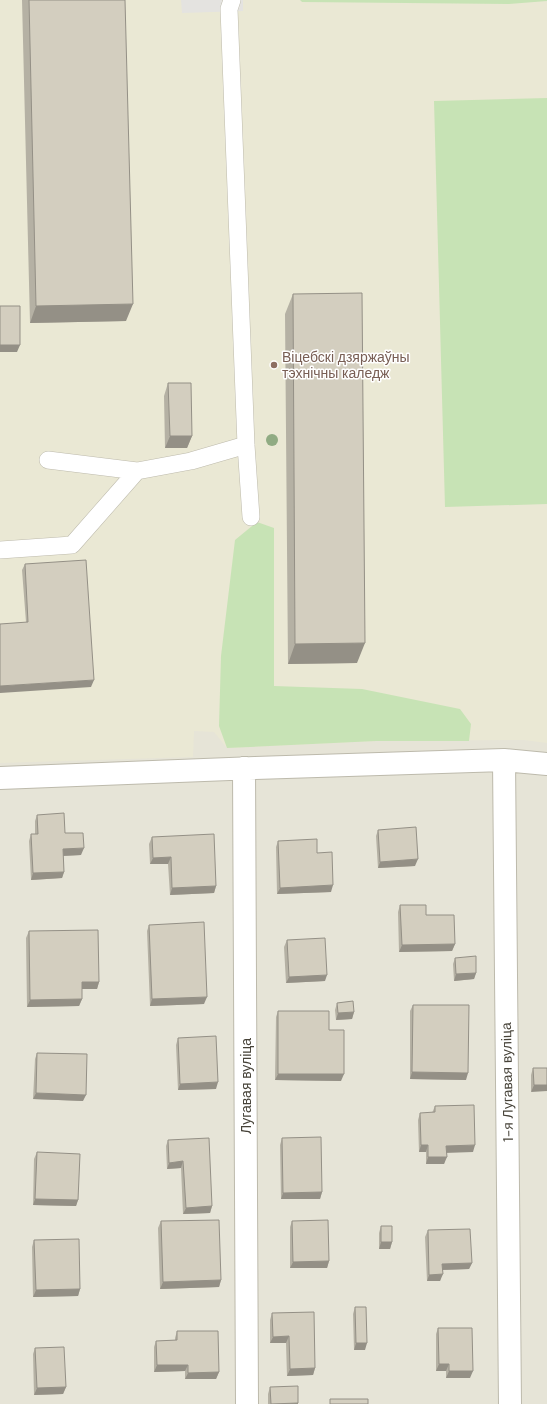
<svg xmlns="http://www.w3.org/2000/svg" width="547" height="1404" viewBox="0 0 547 1404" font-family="'DM Sans',sans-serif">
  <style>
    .residential { fill: #e6e4d7 }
    .education { fill: #eae8d4 }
    .green { fill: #c7e3b5 }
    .parking { fill: #e4e3e0 }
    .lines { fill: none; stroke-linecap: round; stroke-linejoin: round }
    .service-casing { stroke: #bdbaac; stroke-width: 18 }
    .minor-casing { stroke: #bdbaac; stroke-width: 24 }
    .service { stroke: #fff; stroke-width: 17 }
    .minor { stroke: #fff; stroke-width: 22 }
    .tree { fill: #90ab83 }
    .wall { fill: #b5b1a4 }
    .shaded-wall { fill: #949086 }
    .building { fill: #d3cebf; stroke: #949086 }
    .education-dot { fill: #8d6e63; stroke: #fff; stroke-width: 1.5 }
    .labels { text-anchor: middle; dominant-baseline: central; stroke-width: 3; stroke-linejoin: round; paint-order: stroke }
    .education-label { font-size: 14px; fill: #785e54; stroke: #fff; text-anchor: start }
    .street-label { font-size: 14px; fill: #464238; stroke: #fff }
  </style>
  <rect width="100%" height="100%" fill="#f3f1e9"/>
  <!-- residential -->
  <path class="residential" d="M0,0H547V1404H0Z"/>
  <!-- education -->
  <path class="education" d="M0,0H547V743L524,740L376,741L227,748L214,732L194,731L193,757L0,763Z"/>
  <!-- green -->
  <path class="green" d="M300,0H547V1L509,4L302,2Z
    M547,98V504L445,507L434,101Z
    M257,522L274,528V686L362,689L460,709L471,724L469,741H376L227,748L219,726L221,656L235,540Z"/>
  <!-- parking -->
  <path class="parking" d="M181,0H243V11L182,13Z"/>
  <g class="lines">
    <defs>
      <path id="service" d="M232,0L229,9L246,445L251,517
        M48,460L137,471
        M0,550L72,545L137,471L191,461L246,445"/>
      <path id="minor" d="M504,760L510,1404
        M244,768L247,1404
        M0,778L255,768L504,760L547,764"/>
    </defs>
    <!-- service casing -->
    <use href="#service" class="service-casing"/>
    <!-- minor casing -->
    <use href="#minor" class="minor-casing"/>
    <!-- service -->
    <use href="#service" class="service"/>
    <!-- minor -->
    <use href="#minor" class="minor"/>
  </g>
  <!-- trees -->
  <circle class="tree" cx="272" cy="440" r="6"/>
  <!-- wall -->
  <path class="wall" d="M22,0H125L126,321L30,323Z
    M293,294L357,663L288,664L285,314Z
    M168,383L192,436L187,448H165L164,396Z
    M25,564L91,687L26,622L22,570Z
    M37,815L65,833L81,855L63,856L64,872L62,878L31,880L29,841L31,834H35V821Z
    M378,830L415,866L378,868L376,836Z
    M152,837L216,886L214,893L170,895L168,864H150L149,844Z
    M278,841L317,853L331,892L277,894L276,847Z
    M400,905L426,915L455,944L452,951L399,952L398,912Z
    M149,925L204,1004L150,1006L147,931Z
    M29,931L99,982L97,989H82V999L79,1006L27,1007L26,938Z
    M287,940L325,981L286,983L284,947Z
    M455,958L476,973L474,979L454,981L453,964Z
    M337,1003L354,1012L352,1019L336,1020L335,1010Z
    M413,1005L466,1080L410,1079V1011Z
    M278,1011L329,1030L341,1081L275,1080L276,1017Z
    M178,1038L216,1089L178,1090L176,1045Z
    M37,1053L83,1101L33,1099L35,1059Z
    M533,1068H547L531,1092V1075Z
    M435,1106L473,1152H447L444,1164H426V1152H419L418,1120L420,1113H432Z
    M282,1138L322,1192L320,1199H281L280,1145Z
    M168,1140L212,1206L210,1213L183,1214L181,1168L167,1169L166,1146Z
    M37,1152L78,1200L76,1206L33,1205L34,1159Z
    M161,1221L221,1280L219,1287L160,1289L158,1228Z
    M292,1221L329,1261L327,1268H290V1227Z
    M381,1226L392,1242L390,1249H379V1233Z
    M428,1230L472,1263L469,1269L443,1270L440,1281H427L425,1237Z
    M34,1240L80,1289L78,1296L33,1297L32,1247Z
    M355,1307L365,1350H354L353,1314Z
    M272,1313L315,1368L313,1375L287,1376L286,1343H270V1320Z
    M438,1328L470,1378H446V1371H436V1334Z
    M177,1331L219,1372L216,1379H185V1371L154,1372V1347L156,1341L175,1340V1338Z
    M35,1348L66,1387L63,1394L34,1395L33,1354Z
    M270,1387L298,1403V1404H268V1394Z"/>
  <!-- shaded-wall -->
  <path class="shaded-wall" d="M133,304L126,321L30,323L36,306Z
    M0,345H20L17,352H0Z
    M170,436H192L187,448H165Z
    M365,643L357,663L288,664L295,644Z
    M94,680L91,687L0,693V686Z
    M84,848L81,855L61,856L63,849Z
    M171,857L168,864H150L153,858Z
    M418,859L415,866L378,868L380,862Z
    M64,872L62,878L31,880L33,873Z
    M333,885L331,892L277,894L280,888Z
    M216,886L214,893L170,895L172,888Z
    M455,944L452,951L399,952L402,945Z
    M476,973L474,979L454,981L456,974Z
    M327,975L325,981L286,983L289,977Z
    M82,982H99L97,989H79Z
    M207,997L204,1004L150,1006L152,999Z
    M82,999L79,1006L27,1007L30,1000Z
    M354,1012L352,1019L336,1020L338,1013Z
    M412,1072L468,1073L466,1080L410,1079Z
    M278,1074H344L341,1081L275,1080Z
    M218,1082L216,1089L178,1090L180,1084Z
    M534,1085H547V1091L531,1092Z
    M36,1093L86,1095L83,1101L33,1099Z
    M421,1145H428L426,1152H419Z
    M475,1145L473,1152L444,1153L446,1146Z
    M428,1157H447L444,1164H426Z
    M183,1161L181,1168L167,1169L169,1163Z
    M322,1192L320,1199H281L283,1193Z
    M35,1199L78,1200L76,1206L33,1205Z
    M212,1206L210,1213L183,1214L186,1208Z
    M381,1242H392L390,1249H379Z
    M329,1261L327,1268H290L293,1262Z
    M472,1263L469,1269L440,1270L442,1264Z
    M443,1274L440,1281H427L429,1275Z
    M221,1280L219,1287L160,1289L163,1282Z
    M80,1289L78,1296L33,1297L36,1290Z
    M289,1336L286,1343H270L273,1337Z
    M356,1343H367L365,1350H354Z
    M439,1364H449L446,1371H436Z
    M157,1365H188L185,1371L154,1372Z
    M315,1368L313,1375L287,1376L290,1369Z
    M449,1371H473L470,1378H446Z
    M219,1372L216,1379H185L188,1373Z
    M66,1387L63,1394L34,1395L37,1388Z
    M298,1403V1404H270H271Z"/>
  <!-- building -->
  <path class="building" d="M29,0H125L133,304L36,306Z
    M362,293L365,643L295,644L293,294Z
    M0,306H20V345H0Z
    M168,383H191L192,436H170Z
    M86,560L94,680L0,686V624L28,622L25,564Z
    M64,813L65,833H83L84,848L63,849L64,872L33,873L31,834H38L37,815Z
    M416,827L418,859L380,862L378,830Z
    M214,834L216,886L172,888L171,857L153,858L152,837Z
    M317,839V853L332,852L333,885L280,888L278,841Z
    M400,905H426V915H454L455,944L402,945Z
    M204,922L207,997L152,999L149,925Z
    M98,930L99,982H82V999L30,1000L29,931Z
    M325,938L327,975L289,977L287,940Z
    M476,956V973L456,974L455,958Z
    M353,1001L354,1012L338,1013L337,1003Z
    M413,1005H469L468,1073L412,1072Z
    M278,1011H329V1030H344V1074H278Z
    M216,1036L218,1082L180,1084L178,1038Z
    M37,1053L87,1054L86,1095L36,1093Z
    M533,1068H547V1085H534Z
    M474,1105L475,1145L446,1146L447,1157H428V1145H421L420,1113L435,1112V1106Z
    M321,1137L322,1192L283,1193L282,1138Z
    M209,1138L212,1206L186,1208L183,1161L169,1163L168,1140Z
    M37,1152L80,1154L78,1200L35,1199Z
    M219,1220L221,1280L163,1282L161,1221Z
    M328,1220L329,1261L293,1262L292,1221Z
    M381,1226H392V1242H381Z
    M470,1229L472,1263L442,1264L443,1274L429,1275L428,1230Z
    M79,1239L80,1289L36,1290L34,1240Z
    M355,1307H366L367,1343H356Z
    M314,1312L315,1368L290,1369L289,1336L273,1337L272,1313Z
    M438,1328H472L473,1371H449V1364H439Z
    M177,1331H218L219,1372L188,1373V1365H157L156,1341L177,1340Z
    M64,1347L66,1387L37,1388L35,1348Z
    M298,1386V1403L271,1404L270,1387Z
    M330,1399H368V1404H330Z"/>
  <!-- markers -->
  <circle class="education-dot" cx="274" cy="365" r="4"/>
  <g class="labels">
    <!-- education labels -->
    <g class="education-label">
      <text x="282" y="357">Віцебскі дзяржаўны<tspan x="282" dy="16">тэхнічны каледж</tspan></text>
    </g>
    <!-- street labels -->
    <g class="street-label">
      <text transform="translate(507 1082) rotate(-91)">1-я Лугавая вуліца</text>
      <text transform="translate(246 1086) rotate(-90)">Лугавая вуліца</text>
    </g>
  </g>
</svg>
